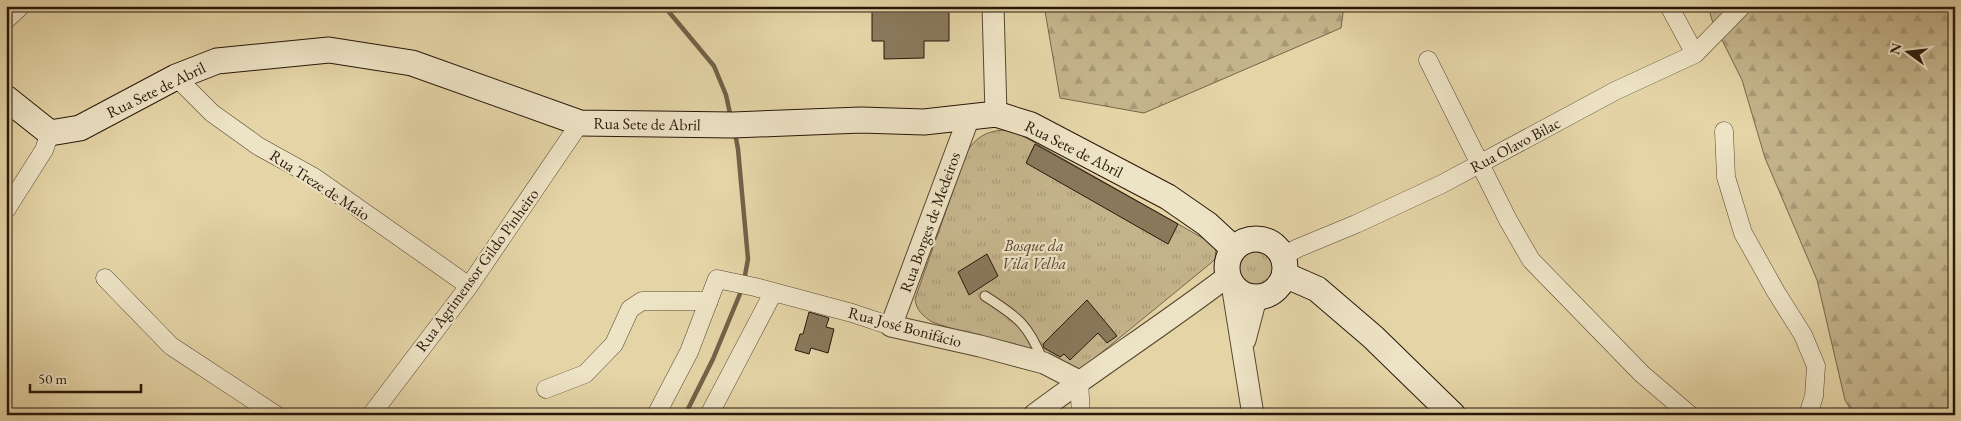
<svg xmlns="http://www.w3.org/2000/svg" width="1961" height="421" viewBox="0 0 1961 421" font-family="'EB Garamond',serif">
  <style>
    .grass { fill: url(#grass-tufts); stroke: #76664a }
    .forest { fill: url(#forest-firs); stroke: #76664a }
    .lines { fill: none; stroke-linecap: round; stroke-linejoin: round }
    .stream { stroke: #726248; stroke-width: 4.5 }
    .building { fill: #89795b; stroke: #27170a }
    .service-casing { stroke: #564631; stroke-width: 11 }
    .minor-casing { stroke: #564631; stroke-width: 19 }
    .tertiary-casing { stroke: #564631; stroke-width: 23 }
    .secondary-casing { stroke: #27170a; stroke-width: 27 }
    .service { stroke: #ede3c5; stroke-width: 9 }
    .minor { stroke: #ede3c5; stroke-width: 18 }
    .tertiary { stroke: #ede3c5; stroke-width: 21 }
    .secondary { stroke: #ede3c5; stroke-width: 25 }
    .labels { text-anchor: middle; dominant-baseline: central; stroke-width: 4.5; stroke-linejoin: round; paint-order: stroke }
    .street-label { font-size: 16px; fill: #27170a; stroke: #ede3c5 }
    .park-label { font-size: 16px; font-style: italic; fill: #564631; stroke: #ede3c5 }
  </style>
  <defs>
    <pattern id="grass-tufts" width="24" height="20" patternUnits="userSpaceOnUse" patternTransform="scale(1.25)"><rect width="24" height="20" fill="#c4b48b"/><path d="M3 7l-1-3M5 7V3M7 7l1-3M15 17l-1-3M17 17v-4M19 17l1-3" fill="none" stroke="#a89a77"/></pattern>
    <pattern id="forest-firs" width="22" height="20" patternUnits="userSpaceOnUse" patternTransform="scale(1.25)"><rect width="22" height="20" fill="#c4b48b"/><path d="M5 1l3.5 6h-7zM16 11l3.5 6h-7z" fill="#a89a77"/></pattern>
  </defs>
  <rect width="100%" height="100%" fill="#e4d4a6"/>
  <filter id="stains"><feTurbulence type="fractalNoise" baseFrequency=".004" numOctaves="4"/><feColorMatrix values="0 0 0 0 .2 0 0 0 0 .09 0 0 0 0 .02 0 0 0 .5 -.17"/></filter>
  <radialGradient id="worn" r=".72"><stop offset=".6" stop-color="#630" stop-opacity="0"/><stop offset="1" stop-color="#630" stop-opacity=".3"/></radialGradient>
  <!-- grass -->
  <path class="grass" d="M1002,130L1014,131L1208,241L1216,249L1215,259L1211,263L1079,371L932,322C923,316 916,310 915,299L967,151C977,137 985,132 1002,130Z
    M1237 268a19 19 0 1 1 38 0a19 19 0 1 1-38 0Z"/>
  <!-- forest -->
  <path class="forest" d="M1047,6H1344L1341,28L1144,113L1060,98L1045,11Z
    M1708,6H1955V415H1854L1845,400L1817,280L1765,158L1742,80L1712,20Z"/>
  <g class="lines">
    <!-- stream -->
    <path class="stream" d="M664,6L714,66L726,95L731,118
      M735,133L738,149L748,259L744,281
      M685,415L713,359L742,289"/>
  </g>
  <!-- building -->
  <path class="building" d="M872,6L949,7V41H924V58L884,59V41H872Z
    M1035,144L1178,224L1168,244L1026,163Z
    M987,254L998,276L969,295L958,272Z
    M1087,300L1117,336L1107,343L1098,333L1070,360L1064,354L1060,357L1044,348L1043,344Z
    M809,312L829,318L826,327L834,329L828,353L811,348L809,354L795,350L800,334H803Z"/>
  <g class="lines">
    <defs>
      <path id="service" d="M985,296C1018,317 1028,324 1043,361"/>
      <path id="minor" d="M1669,6L1695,54
        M6,20L21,6
        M1428,60L1508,220L1531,260L1642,374L1690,415
        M176,77L212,113L258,146L314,177L469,286
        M1724,131L1726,177L1743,233L1776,292L1803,335L1816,366L1814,396L1808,415
        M6,210L44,150L50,133
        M1283,256L1298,248L1356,224L1442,184L1615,91L1695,54L1742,6
        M105,278L171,346L276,415
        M1079,381L1081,415
        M546,389L585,374L614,344L630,309L642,301H709
        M371,415L469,286L580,123
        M656,415L689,352L717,279L755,287L852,313L891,326
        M709,415L773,293"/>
      <path id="tertiary" d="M993,6L996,114
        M969,117L891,326L980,346L1044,363L1079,381
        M1232,284L1253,415
        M1245,340L1256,298
        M1034,415C1098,367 1165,324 1228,276"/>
      <path id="secondary" d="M6,98L50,133L80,128L176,77L217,61L329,50L412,63L580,123L733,125L861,120L924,122L996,114L1031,125L1168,197L1207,224L1234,249
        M1227 268a29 29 0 1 1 58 0a29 29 0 1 1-58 0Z
        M1285,275L1317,289L1373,337L1453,415"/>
    </defs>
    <!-- service casing -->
    <use href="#service" class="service-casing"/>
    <!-- minor casing -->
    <use href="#minor" class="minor-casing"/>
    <!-- tertiary casing -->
    <use href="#tertiary" class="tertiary-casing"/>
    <!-- secondary casing -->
    <use href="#secondary" class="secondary-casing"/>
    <!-- service -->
    <use href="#service" class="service"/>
    <!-- minor -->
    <use href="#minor" class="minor"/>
    <!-- tertiary -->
    <use href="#tertiary" class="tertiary"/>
    <!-- secondary -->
    <use href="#secondary" class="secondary"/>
  </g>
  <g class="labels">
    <!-- street labels -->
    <g class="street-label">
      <text transform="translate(156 90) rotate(-26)">Rua Sete de Abril</text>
      <text transform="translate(647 124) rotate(1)">Rua Sete de Abril</text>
      <text transform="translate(1515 145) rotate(-28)">Rua Olavo Bilac</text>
      <text transform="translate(1074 149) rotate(27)">Rua Sete de Abril</text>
      <text transform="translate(320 185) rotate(33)">Rua Treze de Maio</text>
      <text transform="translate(930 222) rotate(-70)">Rua Borges de Medeiros</text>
      <text transform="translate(477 270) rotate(-54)">Rua Agrimensor Gildo Pinheiro</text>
      <text transform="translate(905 327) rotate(15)">Rua José Bonifácio</text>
    </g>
    <!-- park labels -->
    <g class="park-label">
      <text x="1034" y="245">Bosque da<tspan x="1034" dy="18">Vila Velha</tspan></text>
    </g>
  </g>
  <!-- margin -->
  <rect width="1961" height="421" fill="none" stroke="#e4d4a6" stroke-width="25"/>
  <rect x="8" y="8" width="1946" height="406" fill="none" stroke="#27170a" stroke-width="2.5"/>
  <rect x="12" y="12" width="1936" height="396" fill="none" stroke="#27170a"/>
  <!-- north arrow -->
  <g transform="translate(1908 52) rotate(285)" stroke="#ede3c5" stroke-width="4" paint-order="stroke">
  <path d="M0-4L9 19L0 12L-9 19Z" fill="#27170a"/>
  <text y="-8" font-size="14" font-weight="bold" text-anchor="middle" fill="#27170a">N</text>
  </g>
  <!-- scale -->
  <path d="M30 384v8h111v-8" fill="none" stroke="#27170a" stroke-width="2.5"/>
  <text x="38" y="384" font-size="15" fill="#27170a" stroke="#ede3c5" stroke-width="4" paint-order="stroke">50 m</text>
  <rect width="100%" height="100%" filter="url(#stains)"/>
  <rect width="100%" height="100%" fill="url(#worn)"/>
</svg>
